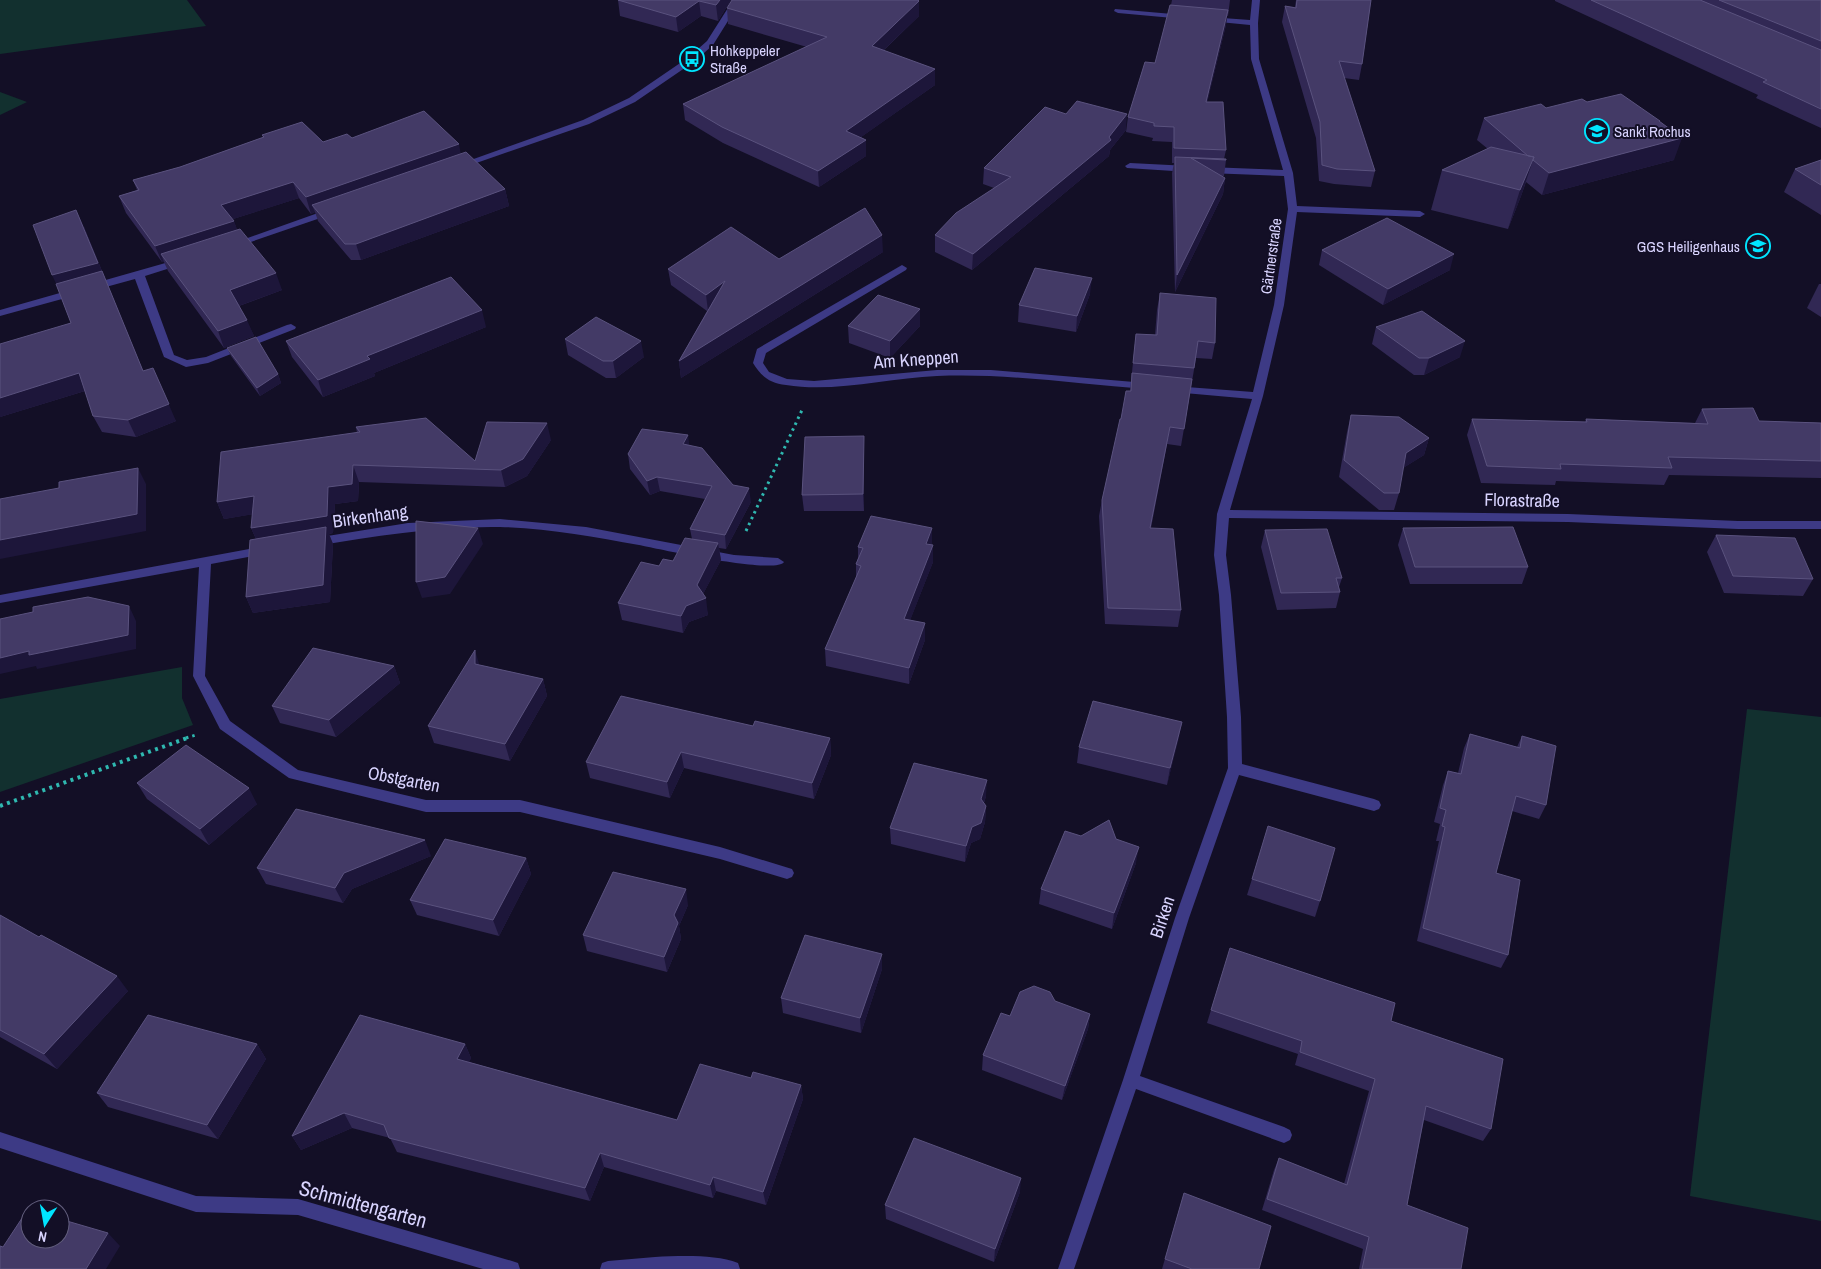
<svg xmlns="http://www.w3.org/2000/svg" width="1821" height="1269" viewBox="0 0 1821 1269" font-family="'Archivo Narrow',sans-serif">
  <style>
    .green { fill: #12302f }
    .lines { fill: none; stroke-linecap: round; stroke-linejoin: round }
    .path-far1 { stroke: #2fb8b0; stroke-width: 3; stroke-dasharray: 2.5 4; stroke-linecap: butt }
    .path { stroke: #2fb8b0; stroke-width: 4; stroke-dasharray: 3 4.5; stroke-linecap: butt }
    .minor { fill: #3d3a85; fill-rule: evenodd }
    .wall { fill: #312854 }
    .shaded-wall { fill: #1d163a }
    .building { fill: #433a66; stroke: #5a527e }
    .labels { text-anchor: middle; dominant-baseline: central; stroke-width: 4; stroke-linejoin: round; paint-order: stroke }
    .far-poi-label { font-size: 15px; fill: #d9d4ff; stroke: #130f26; text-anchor: start }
    .far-street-label { font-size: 15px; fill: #d9d4ff; stroke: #130f26 }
    .street-label { font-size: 18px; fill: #d9d4ff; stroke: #130f26 }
    .near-street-label { font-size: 21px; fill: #d9d4ff; stroke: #130f26 }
  </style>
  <rect width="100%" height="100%" fill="#130f26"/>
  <!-- green -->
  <path class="green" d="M0,0H187L206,26L0,54Z
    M0,92L27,102L0,115Z
    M182,667V698L193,725L0,792V699Z
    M1747,709L1821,717V1221L1690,1196Z"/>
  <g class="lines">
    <!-- path-far1 -->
    <path class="path-far1" d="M746,531L802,410
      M186,738L196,735"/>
    <!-- path -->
    <path class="path" d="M0,806L190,737"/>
    <!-- minor -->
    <path class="minor" d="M733,0H741L713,45L695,61L635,102L589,124L462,168L459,169L454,166L583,120L629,98L689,57L707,41Z
      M1252,0H1260L1258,23L1259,59L1293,173L1297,206L1420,211L1425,214L1420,217L1297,212L1284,305L1263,396L1230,510L1568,514L1738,521H1821V529H1738L1568,522L1229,518L1226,555L1231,595L1241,717L1242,764L1374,799L1379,801L1381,805L1379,809L1374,811L1239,775L1189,918L1140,1076L1284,1127L1290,1130L1292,1135L1290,1140L1284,1143L1136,1089L1074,1269H1058L1123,1080L1175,918L1228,768L1227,717L1219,595L1214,555L1217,514L1252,399L1173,392L1168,389L1173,386L1253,392L1274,305L1288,209L1284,176L1208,173L1203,170L1208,167L1283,170L1251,59L1250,25L1209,21L1205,19L1209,17L1250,20Z
      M1115,9L1184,15L1188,17L1184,19L1118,13L1114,11Z
      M1130,163L1189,166L1194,169L1189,172L1127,168L1125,166Z
      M332,208L337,211L335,213L236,247L233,248L228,245Z
      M183,258L188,261L186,263L145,276L174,355L187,360L206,357L287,325L291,324L296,327L295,329L208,363L186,367L164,357L135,279L0,316V310Z
      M902,265L907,268L906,270L766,353L763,363L769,372L787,379L814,381L937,370H991L1146,383L1151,386L1146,389C1077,384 1007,373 937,376C888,378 834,393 786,385C769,383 761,376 753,363L757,349Z
      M500,519L586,527L734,555L778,558L784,562C775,575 659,549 639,545C594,537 547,528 500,527C438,526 376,536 315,546L309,542L315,538L408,523Z
      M266,546L272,550L270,553L211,564L205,676L230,721L298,770L426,800H520L720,847L792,869L794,873L792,877L787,879L720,859L520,812H426L289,778L220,729L193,676L199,567L0,603V595Z
      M0,1132L196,1196L298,1199L512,1261L518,1263L520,1269H483L298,1215L196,1212L0,1148Z
      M655,1257C679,1256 715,1254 738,1263L740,1269H600L602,1263L608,1261Z"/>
  </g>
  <!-- wall -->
  <path class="wall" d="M618,0H731L718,21L701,16L678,32L620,16Z
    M1172,0H1230L1228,16H1227L1226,25L1207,102L1226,150L1224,159L1226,160L1224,176H1222L1225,178L1223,194L1175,292L1172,173L1174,163H1172V142L1152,141L1153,138L1126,132L1128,117L1155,63L1171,5Z
    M1296,0H1371L1362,64L1359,80L1344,78L1375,171L1371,187L1334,184L1319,181L1316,138L1282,22L1285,6L1295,7Z
    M1555,0H1821V128L1756,98L1758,95L1555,1Z
    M727,8L919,16L884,50L935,85L861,137L866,140V156L819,187L723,143L685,120L683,104L807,47L728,24Z
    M1587,102L1660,121V122L1674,160L1542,195L1526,182L1521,196L1508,229L1431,210L1442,170L1488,149L1477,140L1484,118L1546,108Z
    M1066,114L1126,130L1110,150L1109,156L972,270L935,252V235L994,188L983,184L984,168Z
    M262,135L323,142L352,138L461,154L505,189L509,206L361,260H351L318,221L315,212L311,214L299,198L233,219L237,230L282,290L239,306L254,336L224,348L168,271L164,262H162L126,213L119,196L137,190L133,180L180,167L263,138Z
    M1821,160V215L1784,192L1795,169Z
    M84,227L143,371L176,421L136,437L102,432L93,416L85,391L0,417L71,323L56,284Z
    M1322,250L1450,270L1383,305L1319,265Z
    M883,252L681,378L679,361L707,311L671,285L668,269L779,259Z
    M1819,284H1821V317L1807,308Z
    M1160,293L1215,343L1212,359L1196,358L1181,446L1167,444L1151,528L1181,610L1178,627L1105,624L1099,516L1102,500L1121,419L1130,391L1136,334L1155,335L1157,310Z
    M1090,294L1076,332L1018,322L1019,305Z
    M848,326H920L890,358L849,343Z
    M486,327L374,373L375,376L323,397L292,357L286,341Z
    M1376,327L1460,357L1424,375H1414L1372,344Z
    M565,339L644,357L616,378H606L568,355Z
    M227,348L278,374L281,383L260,396L231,356Z
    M1702,409L1759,421L1821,423V478L1669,475L1664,485L1556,481L1555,485L1481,483L1467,435L1472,419L1585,422L1586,419L1695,423Z
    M1351,415L1429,438L1424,455L1403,468L1399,493L1394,510H1379L1339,477L1347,432Z
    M356,427L475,461L551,440L527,476L505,487L359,482L358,501L335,504L333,533L329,534L333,544L330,602L253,613L246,597L256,539L251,528L253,514L224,519L217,502L357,433Z
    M690,445L751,502L726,549L719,548L721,560L703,594L708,615L689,622L683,633L622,620L618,603L659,566L673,561L692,539L690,529L705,499L660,491L650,495L630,469L628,454Z
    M864,453V511H804L802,495Z
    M1403,528L1528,567L1522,584H1410L1398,545Z
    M1265,530L1342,578L1339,587L1340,592L1336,608L1277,610L1261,547Z
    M1716,535L1813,579L1803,596L1724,593L1707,552Z
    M932,545L933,562L910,620L925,640L909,684L826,666L825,649L856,578V564L858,558V547Z
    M480,665L543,679L547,696L510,761L434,743L428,726Z
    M394,666L400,683L336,737L280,723L272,706Z
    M1182,722L1167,785L1077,763L1079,747Z
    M753,726L830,738L831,755L814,799L684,768L670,798L590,778L586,762Z
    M1470,734L1517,747L1522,736L1546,805L1539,819L1512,811L1496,873L1508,955L1501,968L1417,941L1439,841H1436L1440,824L1434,822L1443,785L1448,771L1458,773L1464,748Z
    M137,783L257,804L209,845L147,799Z
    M986,796L984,803L986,806L985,822L980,839L971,843L965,862L891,844L890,828Z
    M1081,836L1116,839L1136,863L1112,929L1039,904L1041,889Z
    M431,856L352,889L343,903L266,884L257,868Z
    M526,858L531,874L499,936L417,915L410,900Z
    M1252,879L1320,901L1315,917L1247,895Z
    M688,905L679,926L681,939L667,972L587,951L583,935Z
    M0,915L128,991L57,1069L0,1037Z
    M882,969L861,1033L783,1013L781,998Z
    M1211,1010L1391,1021L1491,1129L1483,1141L1424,1120L1407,1205L1461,1269H1359L1363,1249L1262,1210L1274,1170L1279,1158L1344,1184L1369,1091L1295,1065L1298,1054L1207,1023Z
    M1090,1014L1088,1029L1062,1100L982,1070L983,1055L1010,1016Z
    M257,1044L266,1059L218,1139L108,1107L97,1093Z
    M465,1044L471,1058L469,1062L677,1120L751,1078L801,1085L803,1099L766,1205L716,1191L713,1198L604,1167L590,1201L397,1152L390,1138L352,1128L301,1150L292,1136Z
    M1020,1192L994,1262L886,1219L885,1205Z
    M1184,1193L1259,1269H1162Z"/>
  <!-- shaded-wall -->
  <path class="shaded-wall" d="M720,0H731L718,21L716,5Z
    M699,1L701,16L678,32L676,17Z
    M919,1V16L872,61V46Z
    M1228,10L1226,25L1204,116L1206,102Z
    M935,69V85L847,147L846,131Z
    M1127,114L1126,130L1110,150L1109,156L972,270L973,254L1109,137Z
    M1682,138L1674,160L1542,195L1549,173Z
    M866,140V156L819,187L818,171Z
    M459,144L462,161L312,205L315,212L311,214L306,197Z
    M1534,157L1521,196L1508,229L1520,190Z
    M1225,178L1223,194L1175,292L1177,275Z
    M293,182L299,198L227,221L221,205Z
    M505,189L509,206L361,260L356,244Z
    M76,210L84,227L150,388L60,292L52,275Z
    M234,221L240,237L161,254L164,262H162L155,246Z
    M882,235L883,252L681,378L679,361Z
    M1454,254L1450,270L1383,305L1388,289Z
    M276,273L282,290L236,307L230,290Z
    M1092,278L1090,294L1076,332L1077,316Z
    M725,281L708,311L706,295Z
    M920,309V326L890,358V341Z
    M482,310L486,327L374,373L375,376L323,397L318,380L367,356Z
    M247,320L254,336L224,348L218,331Z
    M641,341L644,357L616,378L613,361Z
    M1465,341L1460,357L1424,375L1429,358Z
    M79,373L88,390L0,417V398Z
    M278,374L281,383L260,396L257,388Z
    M160,384L176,421L136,437L128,420Z
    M547,423L551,440L527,476L505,487L501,470Z
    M1170,427L1167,444L1147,545L1150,528Z
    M688,435L690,450L683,444Z
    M864,436V511L863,494Z
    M1429,438L1424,455L1400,470L1406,453Z
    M353,465L359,482L358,501L335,504L333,533L329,534L333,544L330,602L253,613L246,597L259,545L251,528L328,487Z
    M138,468L146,484V531L0,559V540Z
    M657,477L660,491L650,495L647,481Z
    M749,488L751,502L726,549L725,535Z
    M254,496L261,513L224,519L217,502Z
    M478,528L483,544L450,594L422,598L416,582Z
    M932,528V545L926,544Z
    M718,543L721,560L700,600L706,598L708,615L689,622L683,633L681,616Z
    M933,545V562L904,636V619Z
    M129,606L136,621V649L37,669L36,666L0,674V658Z
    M925,623V640L909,684V668Z
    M475,650L480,667L475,664Z
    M394,666L400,683L336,737L329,720Z
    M543,679L547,696L510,761L505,744Z
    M1182,722L1179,738L1167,785L1170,768Z
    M830,738L831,755L814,799L812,783Z
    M681,752L684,768L670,798L667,782Z
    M987,780L986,796L980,815L981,799Z
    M249,788L257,804L209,845L200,829Z
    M986,806L985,822L980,839L971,843L965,862L966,846L972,827Z
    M425,840L431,856L352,889L343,903L335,888L344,873Z
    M1139,847L1136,863L1112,929L1114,913Z
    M526,858L531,874L499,936L493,920Z
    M686,889L688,905L679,926L681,939L667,972L664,957L674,915Z
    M882,954V969L861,1033L860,1018Z
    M117,976L128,991L57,1069L44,1054Z
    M1090,1014L1088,1029L1062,1100L1065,1086Z
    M257,1044L266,1059L218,1139L207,1125Z
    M465,1044L471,1058L464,1073L457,1059Z
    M801,1085L803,1099L766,1205L763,1192Z
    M344,1113L352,1128L301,1150L292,1136Z
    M600,1153L604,1167L590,1201L585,1188Z
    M713,1177L716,1191L713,1198L710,1185Z
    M1021,1178L1020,1192L994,1262L995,1249Z
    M108,1233L120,1246L106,1269H86Z"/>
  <!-- building -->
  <path class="building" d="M618,0H720L716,5L699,1L676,17Z
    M732,0H918L919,1L872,46L935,69L846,131L866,140L818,171L722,127L683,104L827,37L727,8Z
    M1297,0H1371L1362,64L1339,61L1375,171L1337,169L1322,165L1320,122L1285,6L1296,8Z
    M1591,0H1700L1821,50V109L1763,82L1767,80Z
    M1719,0H1821V41Z
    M1170,5L1228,10L1206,102H1223L1226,150L1174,148V127L1154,126V123L1128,117L1145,62L1155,63Z
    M1621,94L1660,121H1659L1682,138L1549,173L1533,160L1534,157L1528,156L1484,118L1541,104L1546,108L1582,99L1587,102Z
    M1077,101L1127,114L1109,137L1111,140L973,254L935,235L956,213L1011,177L984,168L1045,107L1066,114Z
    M424,111L459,144L306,197L293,182L221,205L234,221L155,246L119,196L139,190L133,180L180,167L264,137L262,135L302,122L323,142L347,134L352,138Z
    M1491,147L1534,157L1520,190L1442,170Z
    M466,152L505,189L356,244H345L312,205Z
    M1175,157L1226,159V160L1191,158L1225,178L1177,275Z
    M1821,160V185L1795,169Z
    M865,208L882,235L679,361L725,281L706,295L668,269L731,227L779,259Z
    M76,210L98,263L52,275L33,225Z
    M1387,218L1454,254L1388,289L1322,250Z
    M240,229L276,273L230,290L247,320L218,331L161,254Z
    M1035,268L1092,278L1077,316L1019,305Z
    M102,271L143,371L153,368L169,404L128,420L93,416L79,373L0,398V344L71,323L56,284Z
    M451,277L482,310L367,356L370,359L318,380L286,341Z
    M1160,293L1216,298L1215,343L1198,341L1194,368L1133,363L1136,334L1157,335Z
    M878,295L920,309L890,341L848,326Z
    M1422,311L1465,341L1429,358H1419L1376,327Z
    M596,317L641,341L613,361H603L565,339Z
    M256,337L278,374L257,388L227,348Z
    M1132,373L1192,379L1184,429L1170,427L1150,528L1173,529L1181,610L1108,608L1102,500L1120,419H1121L1126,391H1131Z
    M1753,408L1759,421L1821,423V461L1668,457L1672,468L1560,464L1561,469L1487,466L1472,419L1587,422L1586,419L1708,424L1702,409Z
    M1351,415L1399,417L1429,438L1406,453L1399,493H1384L1344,460Z
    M426,418L475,461L487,422L547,423L523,459L501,470L353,465L352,484L328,487L327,516L251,528L254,496L217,502L221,452L360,432L356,427Z
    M642,429L688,435L683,444L702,448L733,485L749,488L725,535L690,529L712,486L657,477L647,481L628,454Z
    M864,436L863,494L802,495L805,437Z
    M138,468L137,514L0,540V499L59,488V482Z
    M871,516L932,528L926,544L933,545L904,619L925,623L909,668L825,649L861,566L856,564L863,548L858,547Z
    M416,521L478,528L445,577L416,582Z
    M326,527L323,585L246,597L250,540Z
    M1513,527L1528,567H1415L1403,528Z
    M1327,529L1342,578H1336L1340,592L1281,593L1265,530Z
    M1716,535L1795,538L1813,579L1733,576Z
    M685,538L718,543L697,585L706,598L686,606L681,616L618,603L641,562L659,566L663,559L673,561Z
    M88,597L129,606L128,635L29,655V651L0,658V619L33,612V607Z
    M313,648L394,666L329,720L272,706Z
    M475,650V664L543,679L505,744L428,726Z
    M621,696L753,726L755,721L830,738L812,783L681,752L667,782L586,762Z
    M1093,701L1182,722L1170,768L1079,747Z
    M1470,734L1520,748L1522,736L1556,746L1546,805L1516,796L1496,873L1520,880L1508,955L1423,928L1445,827L1442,826L1446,810L1440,808L1448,771L1461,774Z
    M186,745L249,788L200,829L137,783Z
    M914,763L987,780L981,799L986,806L981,823L972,827L966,846L890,828Z
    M296,809L425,840L344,873L335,888L257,868Z
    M1109,820L1116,839L1139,847L1114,913L1041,889L1065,831L1081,836Z
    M1268,826L1335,848L1320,901L1252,879Z
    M445,839L526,858L493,920L410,900Z
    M613,872L686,889L674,915L678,923L664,957L583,935Z
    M0,915L39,937L41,935L117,976L44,1054L0,1030Z
    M805,935L882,954L860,1018L781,998Z
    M1230,948L1395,1003L1391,1021L1503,1059L1491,1129L1426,1106L1407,1205L1468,1228L1461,1269H1362L1369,1237L1267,1199L1279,1158L1347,1185L1375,1079L1300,1052L1302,1041L1211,1010Z
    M1034,986L1050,992L1055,1001L1090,1014L1065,1086L983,1055L1001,1013L1010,1016L1020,992Z
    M148,1015L257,1044L207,1125L97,1093Z
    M360,1015L465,1044L457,1059L677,1120L700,1064L751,1078L753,1072L801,1085L763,1192L713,1177L710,1185L600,1153L585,1188L389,1138L384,1125L344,1113L292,1136Z
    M914,1138L1021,1178L995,1249L885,1205Z
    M1184,1193L1271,1226L1259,1269H1192L1165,1259Z
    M28,1209L30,1210V1239H60V1219L108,1233L86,1269H0V1246L3,1247Z"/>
  <!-- icons -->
  <defs>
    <symbol id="bus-ring" viewBox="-11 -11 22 22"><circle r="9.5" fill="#130f26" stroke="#00e5ff" stroke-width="1.5"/><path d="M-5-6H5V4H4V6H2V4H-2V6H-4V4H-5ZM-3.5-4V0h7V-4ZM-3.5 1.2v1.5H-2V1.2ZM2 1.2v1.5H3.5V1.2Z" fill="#00e5ff"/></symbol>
    <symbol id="school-ring" viewBox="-11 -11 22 22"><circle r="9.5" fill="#130f26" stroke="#00e5ff" stroke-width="1.5"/><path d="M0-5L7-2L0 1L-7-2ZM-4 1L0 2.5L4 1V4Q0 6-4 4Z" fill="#00e5ff"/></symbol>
  </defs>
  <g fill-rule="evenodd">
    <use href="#bus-ring" x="678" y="45" width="28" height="28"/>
    <use href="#school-ring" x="1583" y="117" width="28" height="28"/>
    <use href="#school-ring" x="1744" y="232" width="28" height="28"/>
  </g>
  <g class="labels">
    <!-- far-poi labels -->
    <g class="far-poi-label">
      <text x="710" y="50">Hohkeppeler<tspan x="710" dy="17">Straße</tspan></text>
      <text x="1614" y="131">Sankt Rochus</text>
      <text x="1740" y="246" text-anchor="end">GGS Heiligenhaus</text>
    </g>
    <!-- far-street labels -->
    <g class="far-street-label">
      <text transform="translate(1271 256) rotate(-82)">Gärtnerstraße</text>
    </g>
    <!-- street labels -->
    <g class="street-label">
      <text transform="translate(916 359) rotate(-4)">Am Kneppen</text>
      <text transform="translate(1522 500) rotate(1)">Florastraße</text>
      <text transform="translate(370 516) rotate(-8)">Birkenhang</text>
      <text transform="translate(404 779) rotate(11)">Obstgarten</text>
      <text transform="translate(1162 917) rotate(-72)">Birken</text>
    </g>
    <!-- near-street labels -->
    <g class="near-street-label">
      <text transform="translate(363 1204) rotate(15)">Schmidtengarten</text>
    </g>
  </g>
  <!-- north arrow -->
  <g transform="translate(45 1224) rotate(191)"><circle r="24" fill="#130f26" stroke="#625e7d"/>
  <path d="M0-4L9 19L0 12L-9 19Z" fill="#00e5ff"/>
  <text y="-8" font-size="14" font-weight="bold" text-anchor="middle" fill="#d9d4ff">N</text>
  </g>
</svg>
